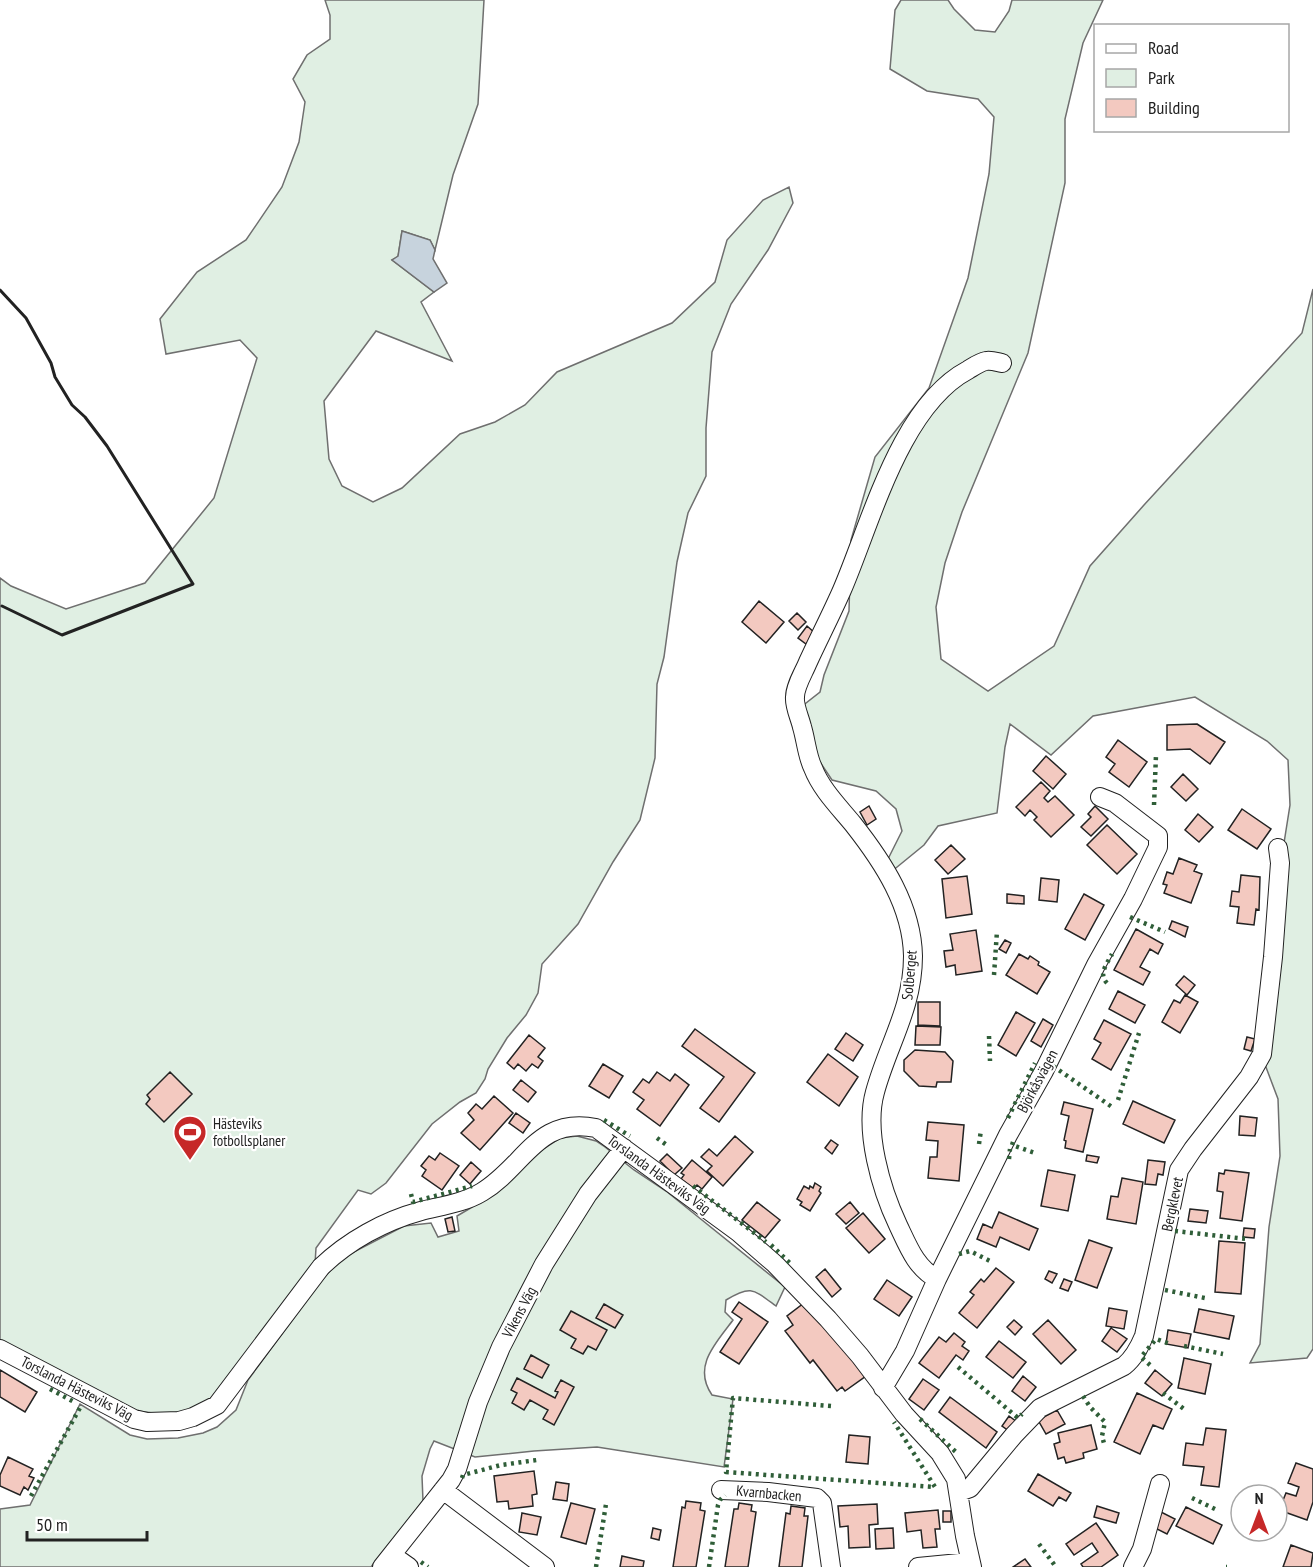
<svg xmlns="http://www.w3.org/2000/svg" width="1313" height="1567" viewBox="0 0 1313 1567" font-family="'PT Sans Narrow',sans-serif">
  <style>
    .green { fill: #e0efe3; stroke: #6f6f6f; stroke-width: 1.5 }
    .water { fill: #c7d3dd; stroke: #6f6f6f; stroke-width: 1.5 }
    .building { fill: #f3c9c0; stroke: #222; stroke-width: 1.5 }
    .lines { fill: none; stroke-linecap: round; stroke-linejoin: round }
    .minor-casing { stroke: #222; stroke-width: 20 }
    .minor { stroke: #fff; stroke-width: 18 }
    .hedge { stroke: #2f5e38; stroke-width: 4.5; stroke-dasharray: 3 4.5; stroke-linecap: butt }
    .wall { stroke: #222; stroke-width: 3 }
    .labels { text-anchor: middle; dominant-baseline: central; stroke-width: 4.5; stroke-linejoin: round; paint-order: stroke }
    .street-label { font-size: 15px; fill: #222; stroke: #fff }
    .poi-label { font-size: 15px; fill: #222; stroke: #fff; text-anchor: start }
  </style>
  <rect width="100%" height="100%" fill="#fff"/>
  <!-- green -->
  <path class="green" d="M325,0H484L478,104L453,175L435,250L430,240L402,231L398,257L392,260L434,292L421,302L452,361L376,331L324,401L329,459L342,486L373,502L402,488L460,434L495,422L525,405L557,372L672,323L715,282L727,240L763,200L789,187L793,203L768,250L731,304L712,352L706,428V476L688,513L677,562L664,657L657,684L655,758L640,820L613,862L578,924L542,964L538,993L526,1015L507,1038L488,1069L485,1079L476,1093L460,1102L432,1124L386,1183L371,1194L358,1190L316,1248L315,1264L208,1402C183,1415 161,1416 133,1410L0,1342V578L11,586L66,609L145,583L214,498L257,358L240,340L166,354L160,319L197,272L246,240L282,187L299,142L305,102L293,79L307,55L330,39V15Z
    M901,0H948L954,9L975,30L995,32L1009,11L1012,0H1103L1083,43L1065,119V183L1028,353L962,512L945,563L936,607L941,659L988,691L1054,646L1090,566L1144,505L1302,333L1313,289V1349L1307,1358L1250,1363L1260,1344L1269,1227L1280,1156L1278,1099L1264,1062L1284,843L1290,805L1288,760L1267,741L1195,697L1093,716L1051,755L1010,724L1005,747L997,813L938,826L924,845L891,872L888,859L902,831L896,809L876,791L832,780L818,759L801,707L820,692L824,675L849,611L851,540L875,457L929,388L968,278L989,174L994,117L978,99L927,91L890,69L895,10Z
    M577,1136L596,1141L605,1147L634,1170L666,1191L785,1287L776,1306C753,1289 751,1285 726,1300L725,1312L733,1320C716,1343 692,1366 712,1395L733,1399L724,1467L597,1447L534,1451L475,1457L434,1441L430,1449L422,1476L423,1501L371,1567H0V1509L30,1505L80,1404L130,1435L147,1439L178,1438L203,1433L217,1427L236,1410L248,1380L320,1282L342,1258L404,1226L431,1223L438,1237L459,1231L457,1216L493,1195L537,1153L560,1138Z"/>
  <!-- water -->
  <path class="water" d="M402,231L430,240L435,250L433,259L447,283L434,292L392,260L398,256Z"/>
  <!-- building -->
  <path class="building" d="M759,601L784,622L766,643L742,622Z
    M797,613L806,622L798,630L789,621Z
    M807,626L815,633L806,644L798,638Z
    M1197,724L1225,742L1210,764L1190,749L1167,750V725Z
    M1118,740L1147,762L1129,787L1109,772L1115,764L1106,757Z
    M1046,756L1066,774L1053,789L1033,771Z
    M1183,774L1198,789L1186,801L1171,787Z
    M1041,782L1050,791L1044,798L1048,802L1055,796L1074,815L1051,837L1034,820L1037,817L1030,810L1025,816L1016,807Z
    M869,806L876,819L867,825L860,812Z
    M1095,806L1108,819L1091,836L1081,827L1091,817L1088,814Z
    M1242,809L1271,829L1257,849L1228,830Z
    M1198,814L1213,827L1199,842L1185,830Z
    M1107,825L1137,854L1117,874L1087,845Z
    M951,845L965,859L948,874L935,860Z
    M1179,858L1197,865L1194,871L1202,874L1191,903L1164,893L1167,885L1163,884L1167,872L1173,874Z
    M1241,875L1260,877L1259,910L1256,909L1254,925L1237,923L1239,907L1230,906L1232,891L1239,892Z
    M967,876L972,914L946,918L942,879Z
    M1041,878L1059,880L1057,902L1039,900Z
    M1007,894L1024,896V904L1007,903Z
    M1084,894L1104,905L1085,940L1065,929Z
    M1172,921L1188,927L1185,937L1169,929Z
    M1136,929L1163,944L1158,954L1150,949L1140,967L1150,972L1143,985L1114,970Z
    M976,930L982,971L956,975L955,965L946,967L944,951L953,950L950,934Z
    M1005,940L1011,943L1006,953L999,949Z
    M1019,954L1028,959L1030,956L1039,962L1038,965L1050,972L1037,994L1006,975Z
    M1184,976L1195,985L1187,995L1176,985Z
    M1118,991L1145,1005L1135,1023L1109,1009Z
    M1185,995L1198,1002L1180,1033L1162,1022L1174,1000L1180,1003Z
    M918,1002H940V1026L918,1025Z
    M1016,1012L1035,1023L1016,1056L998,1045Z
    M1043,1019L1053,1025L1041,1047L1031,1041Z
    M1104,1020L1131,1034L1111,1070L1092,1059L1101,1043L1094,1039Z
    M916,1026L941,1027L940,1045H915Z
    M695,1029L755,1073L719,1122L700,1108L724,1077L682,1046Z
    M846,1033L863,1045L853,1061L835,1049Z
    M529,1035L545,1048L538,1057L543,1061L538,1068L532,1064L526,1071L518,1064L514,1069L507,1063Z
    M1247,1037L1255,1039L1251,1051L1244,1049Z
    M915,1050L945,1052L953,1061L951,1082H937L936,1087L919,1086L904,1071V1060Z
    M828,1054L858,1077L839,1106L807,1082Z
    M603,1064L623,1076L609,1098L589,1086Z
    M170,1072L192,1094L164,1122L146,1104L150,1099L147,1095Z
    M657,1072L670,1081L675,1074L689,1085L660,1126L637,1109L644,1100L633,1092L643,1079L649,1083Z
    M521,1080L536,1092L528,1102L513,1090Z
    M494,1096L513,1113L480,1150L461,1133L474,1120L468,1113L476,1104L482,1109Z
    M1133,1101L1175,1120L1164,1143L1123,1124Z
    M1064,1102L1093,1109L1083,1152L1065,1148L1066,1141L1064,1140L1069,1116L1061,1114Z
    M516,1113L530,1123L523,1133L509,1123Z
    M1240,1116L1257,1118L1255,1136L1239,1135Z
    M928,1122L964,1125L959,1181L928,1178L930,1157H937L938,1141L926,1140Z
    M735,1136L753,1152L723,1186L707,1171L712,1166L701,1157L709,1149L717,1156Z
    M831,1140L838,1145L832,1154L825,1148Z
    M440,1153L459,1166L442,1190L422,1176L426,1170L421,1166L429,1156L435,1160Z
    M667,1154L682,1168L674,1175L660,1161Z
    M1087,1155L1099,1157L1097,1163L1086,1161Z
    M692,1160L712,1177L702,1189L697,1185L694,1189L681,1179L684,1175L681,1173Z
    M1148,1160L1165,1162L1163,1175L1158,1174L1156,1185L1145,1184Z
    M471,1162L481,1171L470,1184L460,1175Z
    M1048,1170L1075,1175L1068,1211L1041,1206Z
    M1225,1170L1249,1173L1242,1221L1220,1218L1223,1192L1217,1191L1219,1173L1224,1174Z
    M1122,1178L1143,1182L1136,1224L1107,1219L1111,1196L1118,1197Z
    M815,1183L821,1187L819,1191L821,1193L810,1211L800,1205L802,1202L797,1199L804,1186L809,1189L810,1186L813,1188Z
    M757,1202L780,1220L765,1238L742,1220Z
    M850,1202L859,1213L846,1224L836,1214Z
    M1190,1209L1208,1211L1206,1223L1188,1221Z
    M999,1212L1038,1229L1029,1250L1000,1237L996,1247L977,1239L983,1224L992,1228Z
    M863,1213L885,1239L869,1253L846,1228Z
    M452,1217L455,1231L448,1232L445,1219Z
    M1244,1228L1255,1229L1254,1238L1243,1237Z
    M1089,1240L1112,1248L1097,1288L1075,1280Z
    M1219,1241L1245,1243L1241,1294L1215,1292Z
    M996,1268L1014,1282L977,1328L959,1313L974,1295L970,1292L981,1279L984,1282Z
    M825,1269L841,1289L832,1297L816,1277Z
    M1049,1271L1057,1274L1052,1283L1045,1279Z
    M1064,1279L1072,1282L1068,1291L1060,1288Z
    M887,1280L912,1297L899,1316L874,1299Z
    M739,1302L768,1322L739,1364L720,1352L742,1319L732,1312Z
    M804,1303L866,1376L845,1391L842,1387L837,1391L813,1360L810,1363L785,1331L793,1325L787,1316Z
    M604,1304L623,1315L615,1328L596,1318Z
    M1109,1308L1127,1311L1124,1329L1106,1326Z
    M1199,1309L1234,1316L1229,1339L1194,1332Z
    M571,1311L607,1330L596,1350L588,1346L583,1354L571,1348L576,1339L560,1330Z
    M1014,1320L1022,1327L1015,1335L1007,1327Z
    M1048,1320L1076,1350L1061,1364L1033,1334Z
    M1111,1328L1127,1339L1117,1352L1102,1341Z
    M1168,1330L1191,1334L1188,1348L1166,1344Z
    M954,1333L965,1342L962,1346L969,1351L963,1360L956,1355L939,1378L919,1363L939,1337L946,1342Z
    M999,1341L1026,1362L1013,1378L986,1357Z
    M531,1355L549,1365L542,1378L524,1369Z
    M1184,1358L1211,1364L1205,1394L1178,1388Z
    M0,1370L37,1392L25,1412L0,1397Z
    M1155,1370L1172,1384L1162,1396L1145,1383Z
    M1023,1376L1036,1387L1025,1401L1012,1391Z
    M517,1378L555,1398L558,1392L555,1391L561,1380L574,1387L554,1425L543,1419L548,1410L530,1400L524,1410L512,1403L517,1393L511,1390Z
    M923,1379L939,1390L924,1410L909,1399Z
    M1137,1393L1172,1409L1163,1429L1153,1425L1140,1454L1114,1442Z
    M950,1397L997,1432L986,1448L939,1412Z
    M1057,1410L1065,1424L1046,1434L1038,1420Z
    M1009,1416L1017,1422L1009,1431L1002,1426Z
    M1091,1425L1097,1449L1083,1453L1084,1458L1066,1463L1064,1457L1058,1459L1054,1444L1060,1442L1058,1433Z
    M1206,1428L1226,1430L1219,1487L1201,1485L1204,1467L1183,1465L1186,1443L1203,1445Z
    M849,1435L870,1437L868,1464L846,1462Z
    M8,1457L33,1469L29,1476L34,1478L28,1490L24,1487L20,1495L0,1486V1475Z
    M1296,1463L1313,1469V1502L1307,1520L1279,1510L1286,1493L1296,1496L1299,1487L1288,1483Z
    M534,1471L537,1494L532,1495L533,1506L509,1509L508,1501L497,1502L494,1476Z
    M1038,1474L1071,1493L1066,1501L1059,1497L1053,1506L1028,1491Z
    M556,1482L569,1484L567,1501L553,1499Z
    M686,1501L701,1503L700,1510L705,1511L696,1567H673L682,1507L685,1508Z
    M571,1503L595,1509L586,1544L561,1537Z
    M739,1503L752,1505L751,1511L756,1512L748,1567H725L734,1509H738Z
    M877,1504L878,1524L869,1525L870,1547L849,1548L848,1526L840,1527L838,1506Z
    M791,1506L805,1508L804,1516H808L802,1567H779L786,1513L790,1514Z
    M1097,1506L1119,1513L1116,1523L1094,1517Z
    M1186,1507L1222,1525L1213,1544L1176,1526Z
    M938,1510L940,1529H935L937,1547L923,1548L921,1530L907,1532L905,1513Z
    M943,1511H951V1522H943Z
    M1159,1511L1175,1519L1167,1534L1151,1526Z
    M522,1513L541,1517L537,1535L519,1532Z
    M1096,1523L1118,1555L1101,1567H1083L1081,1564L1098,1552L1092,1543L1074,1555L1066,1544Z
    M653,1528L661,1530L659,1540L651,1538Z
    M893,1528L894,1548L876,1549L875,1529Z
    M1291,1545L1313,1553L1311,1567H1283Z
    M622,1556L644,1561L643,1567H620Z
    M1025,1559L1031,1567H1013Z"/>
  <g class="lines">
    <defs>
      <path id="minor" d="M937,1279C916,1268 908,1246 898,1225C881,1189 864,1131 875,1092C888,1044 913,1008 913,956C912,906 883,862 853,824C839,807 821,789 813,768C807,756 806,740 802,727C800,718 794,706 795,697C795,686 804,672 808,662C819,638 831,615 842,590C871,523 900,406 968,370C973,367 980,362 986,361C991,360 997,362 1002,363
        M0,1349L134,1419L147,1422L179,1421L193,1417L217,1405L321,1267C348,1241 384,1221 421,1211C441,1206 464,1203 482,1192C525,1166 537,1116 596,1128L738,1232L775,1264L828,1319L860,1356L904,1414L940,1453L956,1479L965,1536L972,1567
        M883,1388L905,1351L937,1279L1008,1135L1044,1071L1096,965L1133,899L1158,847V836L1115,803L1100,797
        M443,1490L545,1567
        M721,1490L768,1492L817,1498L822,1503L831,1567
        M959,1492L970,1488L1014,1435L1040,1408L1124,1366C1134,1358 1139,1348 1144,1336L1179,1170L1193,1149L1249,1077L1262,1054L1273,957L1280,863L1278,848
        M392,1555L409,1567
        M382,1567L451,1480L457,1469L478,1402L501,1347L544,1264L588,1194L624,1148
        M918,1567L970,1562
        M1133,1567L1142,1549L1160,1484"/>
    </defs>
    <!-- minor casing -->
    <use href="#minor" class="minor-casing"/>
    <!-- minor -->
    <use href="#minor" class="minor"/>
    <!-- hedge -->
    <path class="hedge" d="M1154,805L1156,755
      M1130,917L1165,932
      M994,975L997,931
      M1107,983C1098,974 1107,964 1112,954
      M989,1036L990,1061
      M1053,1066L1112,1107
      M1118,1100L1139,1033
      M1008,1118L1035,1063
      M604,1120L630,1136
      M657,1138L668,1146
      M1013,1142L1012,1145L1035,1153
      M979,1144L981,1130
      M1009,1159L1010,1149
      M693,1186L766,1242
      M411,1194L413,1202L472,1186
      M1175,1231L1247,1239
      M771,1245L792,1265
      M959,1254L970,1251L990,1261
      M1165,1290L1205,1298
      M1184,1346L1223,1354
      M1150,1365L1141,1357L1156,1339L1170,1344
      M958,1367L1018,1418L1022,1414
      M50,1389L76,1403
      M1163,1393L1184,1409
      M1083,1396L1090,1407L1105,1422L1102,1436L1105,1447
      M831,1406L733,1398L726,1472L935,1487L894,1422
      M920,1419L957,1453
      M462,1478L463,1475L501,1465L537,1460
      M31,1496L81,1406
      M1192,1498L1215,1509
      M1039,1544L1056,1567
      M421,1562L428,1567
      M596,1567L606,1504
      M709,1567L718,1505L720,1500L725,1495
      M1226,1567H1227"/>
    <!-- wall -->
    <path class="wall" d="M0,290L26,318L51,363L55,377L72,405L85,417L107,446L193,584L62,635L2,606"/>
  </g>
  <!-- icons -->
  <defs>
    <symbol id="stadium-pin" viewBox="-11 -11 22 30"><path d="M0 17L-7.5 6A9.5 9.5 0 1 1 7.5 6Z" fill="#c62828" stroke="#fff"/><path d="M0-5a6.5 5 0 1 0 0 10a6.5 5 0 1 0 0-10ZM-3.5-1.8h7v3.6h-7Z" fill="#fff"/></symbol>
  </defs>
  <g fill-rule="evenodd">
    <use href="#stadium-pin" x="171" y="1113" width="38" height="52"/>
  </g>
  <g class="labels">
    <!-- street labels -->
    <g class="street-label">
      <text transform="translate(909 975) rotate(-85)">Solberget</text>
      <text transform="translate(1037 1081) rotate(-62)">Björkåsvägen</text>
      <text transform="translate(659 1174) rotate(36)">Torslanda Hästeviks Väg</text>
      <text transform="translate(1172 1204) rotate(-78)">Bergklevet</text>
      <text transform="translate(519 1312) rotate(-62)">Vikens Väg</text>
      <text transform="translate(77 1388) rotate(27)">Torslanda Hästeviks Väg</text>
      <text transform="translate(769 1493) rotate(5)">Kvarnbacken</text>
    </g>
    <!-- poi labels -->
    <g class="poi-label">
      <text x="213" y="1123">Hästeviks<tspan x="213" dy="17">fotbollsplaner</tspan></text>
    </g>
  </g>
  <!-- legend -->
  <rect x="1094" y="24" width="195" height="108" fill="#ffffff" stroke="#a7a7a7" stroke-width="1.5"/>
  <rect x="1106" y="44" width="30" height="9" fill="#ffffff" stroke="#a7a7a7" stroke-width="1.5"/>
  <text x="1148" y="54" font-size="18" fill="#222222">Road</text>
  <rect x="1106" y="69" width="30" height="18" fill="#e0efe3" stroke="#a7a7a7" stroke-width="1.5"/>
  <text x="1148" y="84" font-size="18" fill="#222222">Park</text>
  <rect x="1106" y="99" width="30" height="18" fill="#f3c9c0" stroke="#a7a7a7" stroke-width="1.5"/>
  <text x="1148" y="114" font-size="18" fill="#222222">Building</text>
  <!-- north arrow -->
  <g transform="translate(1259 1513)"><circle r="28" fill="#ffffff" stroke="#a7a7a7" stroke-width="1.5"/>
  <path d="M0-4.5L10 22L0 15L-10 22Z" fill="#c62828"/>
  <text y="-9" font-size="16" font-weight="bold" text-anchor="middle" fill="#222222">N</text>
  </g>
  <!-- scale -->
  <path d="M27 1531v9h120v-9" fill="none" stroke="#222222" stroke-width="3"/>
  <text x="36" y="1531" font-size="18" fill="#222222" stroke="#ffffff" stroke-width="4.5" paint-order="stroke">50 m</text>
</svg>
